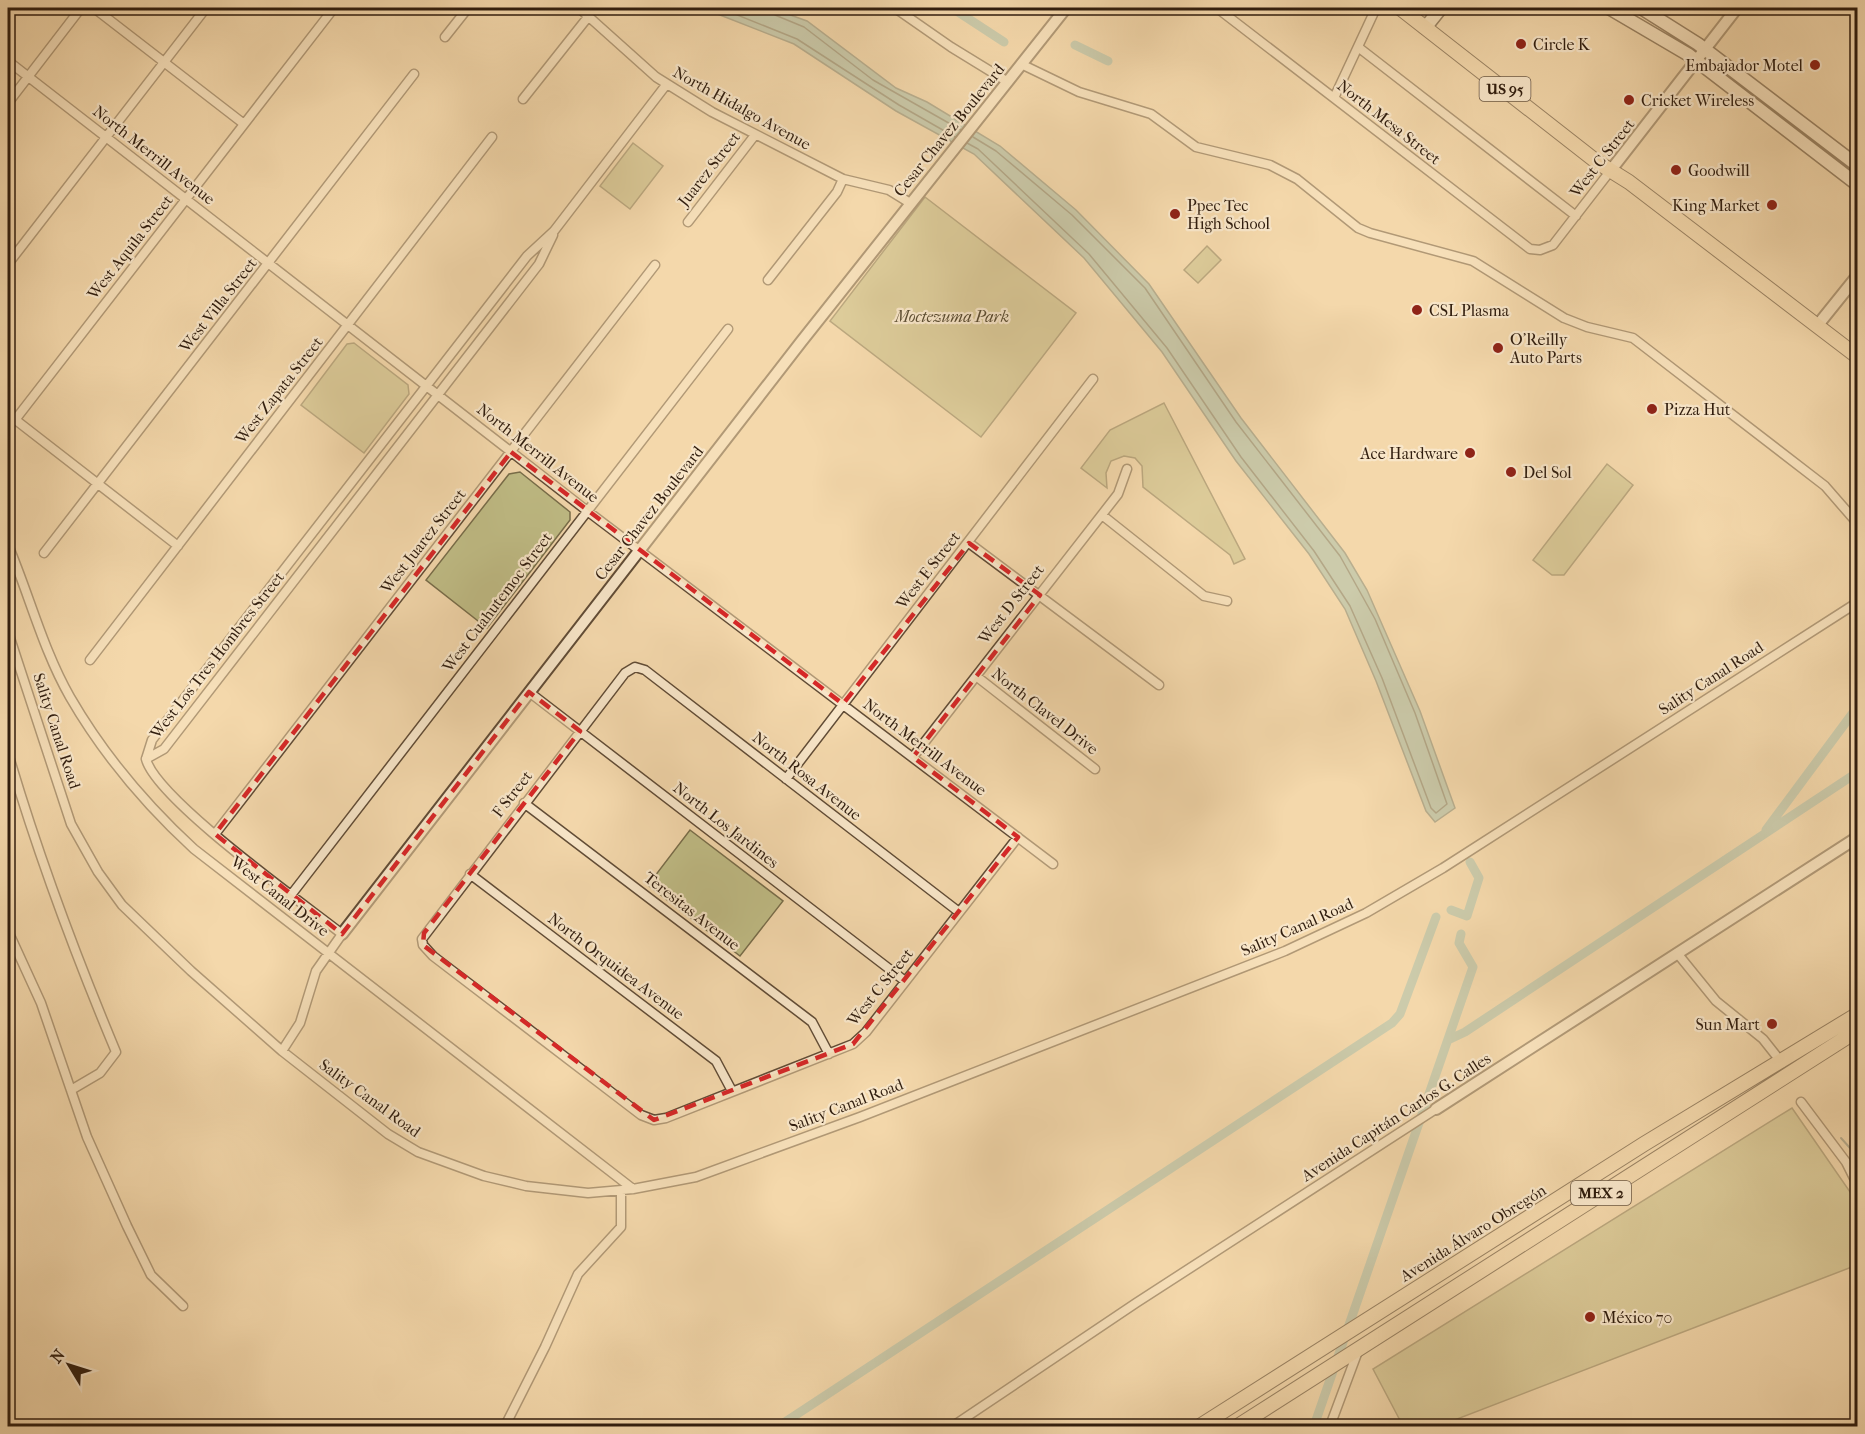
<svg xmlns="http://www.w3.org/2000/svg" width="1865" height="1434" viewBox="0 0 1865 1434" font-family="'IM FELL French Canon',serif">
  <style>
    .green { fill: #c0bd86; stroke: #786d4a; stroke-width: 1.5 }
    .water { fill: #9cbaaa; stroke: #717b6c; stroke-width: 1.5 }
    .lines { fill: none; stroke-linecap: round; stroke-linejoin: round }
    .shore { stroke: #666c5c; stroke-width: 1.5 }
    .stream { stroke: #717b6c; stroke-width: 2 }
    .canal { stroke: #9cbaaa; stroke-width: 9 }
    .minor-casing { stroke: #614c36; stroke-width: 11 }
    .tertiary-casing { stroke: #614c36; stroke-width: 14 }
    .secondary-casing { stroke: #301d0e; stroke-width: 15 }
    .trunk-casing { stroke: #301d0e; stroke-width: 16 }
    .minor { stroke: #f8e6c9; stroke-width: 8 }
    .tertiary { stroke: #f8e6c9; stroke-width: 10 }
    .secondary { stroke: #f8e6c9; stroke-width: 12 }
    .trunk { stroke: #f4d8ac; stroke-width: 14 }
    .marked { fill: none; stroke: #d62828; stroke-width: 4.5; stroke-dasharray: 12 8; stroke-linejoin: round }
    .poi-dot { fill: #8f2418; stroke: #f8e6c9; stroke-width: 2 }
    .labels { text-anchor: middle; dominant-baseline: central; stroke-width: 4.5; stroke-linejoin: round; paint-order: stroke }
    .shield { fill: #f8e6c9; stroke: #6c5946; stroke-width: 1.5 }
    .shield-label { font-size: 15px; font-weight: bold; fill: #301d0e }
    .poi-label { font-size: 16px; fill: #301d0e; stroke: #f8e6c9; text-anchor: start }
    .street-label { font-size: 16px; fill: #301d0e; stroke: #f8e6c9 }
    .park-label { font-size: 16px; font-style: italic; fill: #5b4d32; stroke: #f8e6c9 }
  </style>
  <rect width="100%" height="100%" fill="#f4d8ac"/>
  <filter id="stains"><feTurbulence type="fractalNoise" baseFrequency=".00333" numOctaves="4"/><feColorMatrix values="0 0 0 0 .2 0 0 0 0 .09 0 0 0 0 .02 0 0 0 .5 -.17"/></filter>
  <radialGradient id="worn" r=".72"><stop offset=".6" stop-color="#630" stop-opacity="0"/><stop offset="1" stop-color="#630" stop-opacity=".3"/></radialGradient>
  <!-- green -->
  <path class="green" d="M633,143L663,166L630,209L600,186Z
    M925,197L1076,313L981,437L830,321Z
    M1207,246L1221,260L1198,283L1184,270Z
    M354,343L408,385L409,394L364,453L301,405L347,344Z
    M1164,403L1245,559L1234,564L1230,555L1143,487L1142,466L1135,458L1124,456L1111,461L1106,473L1107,488L1081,468L1110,430Z
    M1607,464L1633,485L1564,575H1552L1533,560Z
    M520,472L570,512V520L487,628L426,580L509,474Z
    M690,830L783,901L740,956L648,885Z
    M1792,1108L1857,1202V1265L1439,1426H1403L1373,1369Z"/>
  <!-- water -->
  <path class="water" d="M702,8H771L807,21L896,88L927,102L1000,146L1076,210L1149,284L1241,418L1345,553L1367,590L1420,711L1455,808L1435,822L1426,811L1376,681L1345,609L1309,554L1236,461L1162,352L1084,258L974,154L896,111L794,44Z"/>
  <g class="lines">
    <!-- shore -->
    <path class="shore" d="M720,8L797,39L899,105L955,137
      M772,8L775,15L804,27L873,80L961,130
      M967,143L978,149L1089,254L1167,348L1241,457L1314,551L1350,606L1382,678L1431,808L1436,813L1447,804L1415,713L1375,619L1340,556L1236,422L1145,288L1072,215L996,151L973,137"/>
    <!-- stream -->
    <path class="stream" d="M1841,1138L1858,1157"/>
    <!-- canal -->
    <path class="canal" d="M952,8L1004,42
      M1075,45L1108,61
      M1766,830L1858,706
      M1451,910L1467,916L1479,878L1470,862
      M1448,1040L1465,1032L1858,772
      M779,1426L1392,1023L1400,1014L1436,917
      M1314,1426L1473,967L1459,943L1461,934"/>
    <defs>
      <path id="minor" d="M94,8L244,124
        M579,8L656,77L712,112L843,179L889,190L910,203
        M895,8L951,47L1008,82
        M1217,8L1530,249L1540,250L1553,245L1611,170
        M445,37L468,8
        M1358,47L1576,216
        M8,61L586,510L1053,864
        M1021,64L1079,92L1151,114L1196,147L1270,165L1297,179L1358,228L1370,233L1473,261L1564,318L1587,327L1633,338L1825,486L1858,524
        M1334,98L1376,8
        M523,99L588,17
        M8,103L81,8
        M688,222L755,135
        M8,264L206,8
        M768,280L837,192L843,179
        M8,414L178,546
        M15,420L334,8
        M1102,515L1204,596L1227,601
        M969,543L1159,685
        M8,545C29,594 43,650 70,697C103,754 145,804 194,849L633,1189
        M44,553L414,74
        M8,632L71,824L98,872L122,905L191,971L282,1051L388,1134L418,1152L484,1176L526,1186L588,1193L633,1189L696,1177L860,1117L1285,951L1366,913L1443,868L1858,602
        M90,660L492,137
        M976,676L1095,769
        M529,692L905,981
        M8,753C38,855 75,954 116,1052L100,1073L71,1090
        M913,757L1118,494L1127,469
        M146,759L152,740L527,256L554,231L666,85
        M146,759L164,749L539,264L553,235
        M146,759C156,799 304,904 342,934L316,971L300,1023L282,1051
        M786,779L1093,379
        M524,803L812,1022L829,1054
        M215,834L655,265
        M470,874L716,1061L732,1091
        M291,895L728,329
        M959,912L645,670L635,667L625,673L422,939L423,945L433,956L641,1115L654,1120L666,1118L853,1044L866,1032L1018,837
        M8,931L41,1003L87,1137L127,1226L151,1275L183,1306
        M1677,953L1716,1001L1763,1039L1782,1063
        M1801,1102L1846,1162L1858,1186
        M505,1426L545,1347L578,1274L621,1227V1191
        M953,1426L1136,1303L1436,1109
        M1330,1426L1358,1351"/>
      <path id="tertiary" d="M1611,170L1737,8
        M1817,326L1858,275
        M342,934L801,342L1066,8
        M1436,1109L1858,837"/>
      <path id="secondary" d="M1609,8L1689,55L1858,185
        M1641,8L1698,44L1858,166
        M1425,28L1441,8"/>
      <path id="trunk" d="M1400,8L1597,162L1629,182L1858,357
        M1200,1426L1644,1144L1858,1014
        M1238,1426L1858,1030"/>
    </defs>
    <!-- minor casing -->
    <use href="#minor" class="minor-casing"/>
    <!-- tertiary casing -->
    <use href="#tertiary" class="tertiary-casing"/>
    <!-- secondary casing -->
    <use href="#secondary" class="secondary-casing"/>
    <!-- trunk casing -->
    <use href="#trunk" class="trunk-casing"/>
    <!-- minor -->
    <use href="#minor" class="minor"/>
    <!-- tertiary -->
    <use href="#tertiary" class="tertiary"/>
    <!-- secondary -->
    <use href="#secondary" class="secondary"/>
    <!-- trunk -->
    <use href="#trunk" class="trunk"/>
  </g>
  <!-- marked area -->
  <path d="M0 0H1865V1434H0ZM511,452L843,704L969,543L1040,595L913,757L1018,837L853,1044L654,1120L423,945L424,933L580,731L529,692L342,934L215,834Z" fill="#f4d8ac" fill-opacity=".55" fill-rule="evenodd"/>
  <path class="marked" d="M511,452L843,704L969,543L1040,595L913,757L1018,837L853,1044L654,1120L423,945L424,933L580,731L529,692L342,934L215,834Z"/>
  <!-- markers -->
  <g class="poi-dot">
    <circle cx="1521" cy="44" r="6"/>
    <circle cx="1815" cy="65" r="6"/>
    <circle cx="1629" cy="100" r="6"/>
    <circle cx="1676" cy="170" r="6"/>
    <circle cx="1772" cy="205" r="6"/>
    <circle cx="1175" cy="214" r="6"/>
    <circle cx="1417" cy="310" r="6"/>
    <circle cx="1498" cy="348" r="6"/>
    <circle cx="1652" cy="409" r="6"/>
    <circle cx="1470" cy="453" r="6"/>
    <circle cx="1511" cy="472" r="6"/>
    <circle cx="1772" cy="1024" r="6"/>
    <circle cx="1590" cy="1317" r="6"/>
  </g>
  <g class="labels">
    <!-- shield labels -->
    <g class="shield">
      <rect x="1479.5" y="77" width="51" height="24" rx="4.5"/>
      <rect x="1571" y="1181" width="60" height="24" rx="4.5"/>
    </g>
    <g class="shield-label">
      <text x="1505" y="89">US 95</text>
      <text x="1601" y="1193">MEX 2</text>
    </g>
    <!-- poi labels -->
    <g class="poi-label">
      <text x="1533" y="44">Circle K</text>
      <text x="1803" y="65" text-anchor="end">Embajador Motel</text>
      <text x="1641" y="100">Cricket Wireless</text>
      <text x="1688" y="170">Goodwill</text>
      <text x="1187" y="205">Ppec Tec<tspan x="1187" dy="18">High School</tspan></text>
      <text x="1760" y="205" text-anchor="end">King Market</text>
      <text x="1429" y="310">CSL Plasma</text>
      <text x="1510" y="339">O'Reilly<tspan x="1510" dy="18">Auto Parts</tspan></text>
      <text x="1664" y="409">Pizza Hut</text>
      <text x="1458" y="453" text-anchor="end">Ace Hardware</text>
      <text x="1523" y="472">Del Sol</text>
      <text x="1760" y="1024" text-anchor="end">Sun Mart</text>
      <text x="1602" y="1317">México 70</text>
    </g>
    <!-- street labels -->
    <g class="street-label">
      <text transform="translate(742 108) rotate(29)">North Hidalgo Avenue</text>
      <text transform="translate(1389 122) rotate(38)">North Mesa Street</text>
      <text transform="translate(949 130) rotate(-51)">Cesar Chavez Boulevard</text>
      <text transform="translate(154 155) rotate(38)">North Merrill Avenue</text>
      <text transform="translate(1602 158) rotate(-52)">West C Street</text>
      <text transform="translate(709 169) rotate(-52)">Juarez Street</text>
      <text transform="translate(130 247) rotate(-52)">West Aquila Street</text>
      <text transform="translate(218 305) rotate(-52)">West Villa Street</text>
      <text transform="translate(279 390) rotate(-52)">West Zapata Street</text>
      <text transform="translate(538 453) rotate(38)">North Merrill Avenue</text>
      <text transform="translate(649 513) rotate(-52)">Cesar Chavez Boulevard</text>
      <text transform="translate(423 541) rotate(-52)">West Juarez Street</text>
      <text transform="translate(928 570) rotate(-52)">West E Street</text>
      <text transform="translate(497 602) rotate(-53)">West Cuahutemoc Street</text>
      <text transform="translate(1011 604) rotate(-52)">West D Street</text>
      <text transform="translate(217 655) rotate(-52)">West Los Tres Hombres Street</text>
      <text transform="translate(1711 678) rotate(-33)">Sality Canal Road</text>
      <text transform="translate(1045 711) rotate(38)">North Clavel Drive</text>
      <text transform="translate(57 731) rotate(72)">Sality Canal Road</text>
      <text transform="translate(925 747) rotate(37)">North Merrill Avenue</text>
      <text transform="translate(807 776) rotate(38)">North Rosa Avenue</text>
      <text transform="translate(512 794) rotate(-52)">F Street</text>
      <text transform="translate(726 825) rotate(38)">North Los Jardines</text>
      <text transform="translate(280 896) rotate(38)">West Canal Drive</text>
      <text transform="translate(692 911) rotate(38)">Teresitas Avenue</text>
      <text transform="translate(1297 927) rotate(-24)">Sality Canal Road</text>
      <text transform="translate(616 966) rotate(37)">North Orquidea Avenue</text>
      <text transform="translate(880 987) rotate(-51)">West C Street</text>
      <text transform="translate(370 1098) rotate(36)">Sality Canal Road</text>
      <text transform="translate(846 1105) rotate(-21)">Sality Canal Road</text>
      <text transform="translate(1396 1117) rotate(-33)">Avenida Capitán Carlos G. Calles</text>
      <text transform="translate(1473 1233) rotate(-32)">Avenida Álvaro Obregón</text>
    </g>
    <!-- park labels -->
    <g class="park-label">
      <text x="952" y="316">Moctezuma Park</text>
    </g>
  </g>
  <!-- margin -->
  <rect width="1865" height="1434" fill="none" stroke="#f4d8ac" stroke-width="30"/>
  <rect x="9" y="9" width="1847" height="1416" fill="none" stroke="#301d0e" stroke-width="3"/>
  <rect x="15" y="15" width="1835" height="1404" fill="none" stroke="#301d0e" stroke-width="1.5"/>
  <!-- north arrow -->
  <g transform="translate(69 1365) rotate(308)" stroke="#f8e6c9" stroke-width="4.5" paint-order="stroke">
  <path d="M0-4.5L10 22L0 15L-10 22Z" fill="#301d0e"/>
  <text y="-9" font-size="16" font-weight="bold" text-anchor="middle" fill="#301d0e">N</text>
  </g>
  <rect width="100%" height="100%" filter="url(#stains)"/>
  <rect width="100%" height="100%" fill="url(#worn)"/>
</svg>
